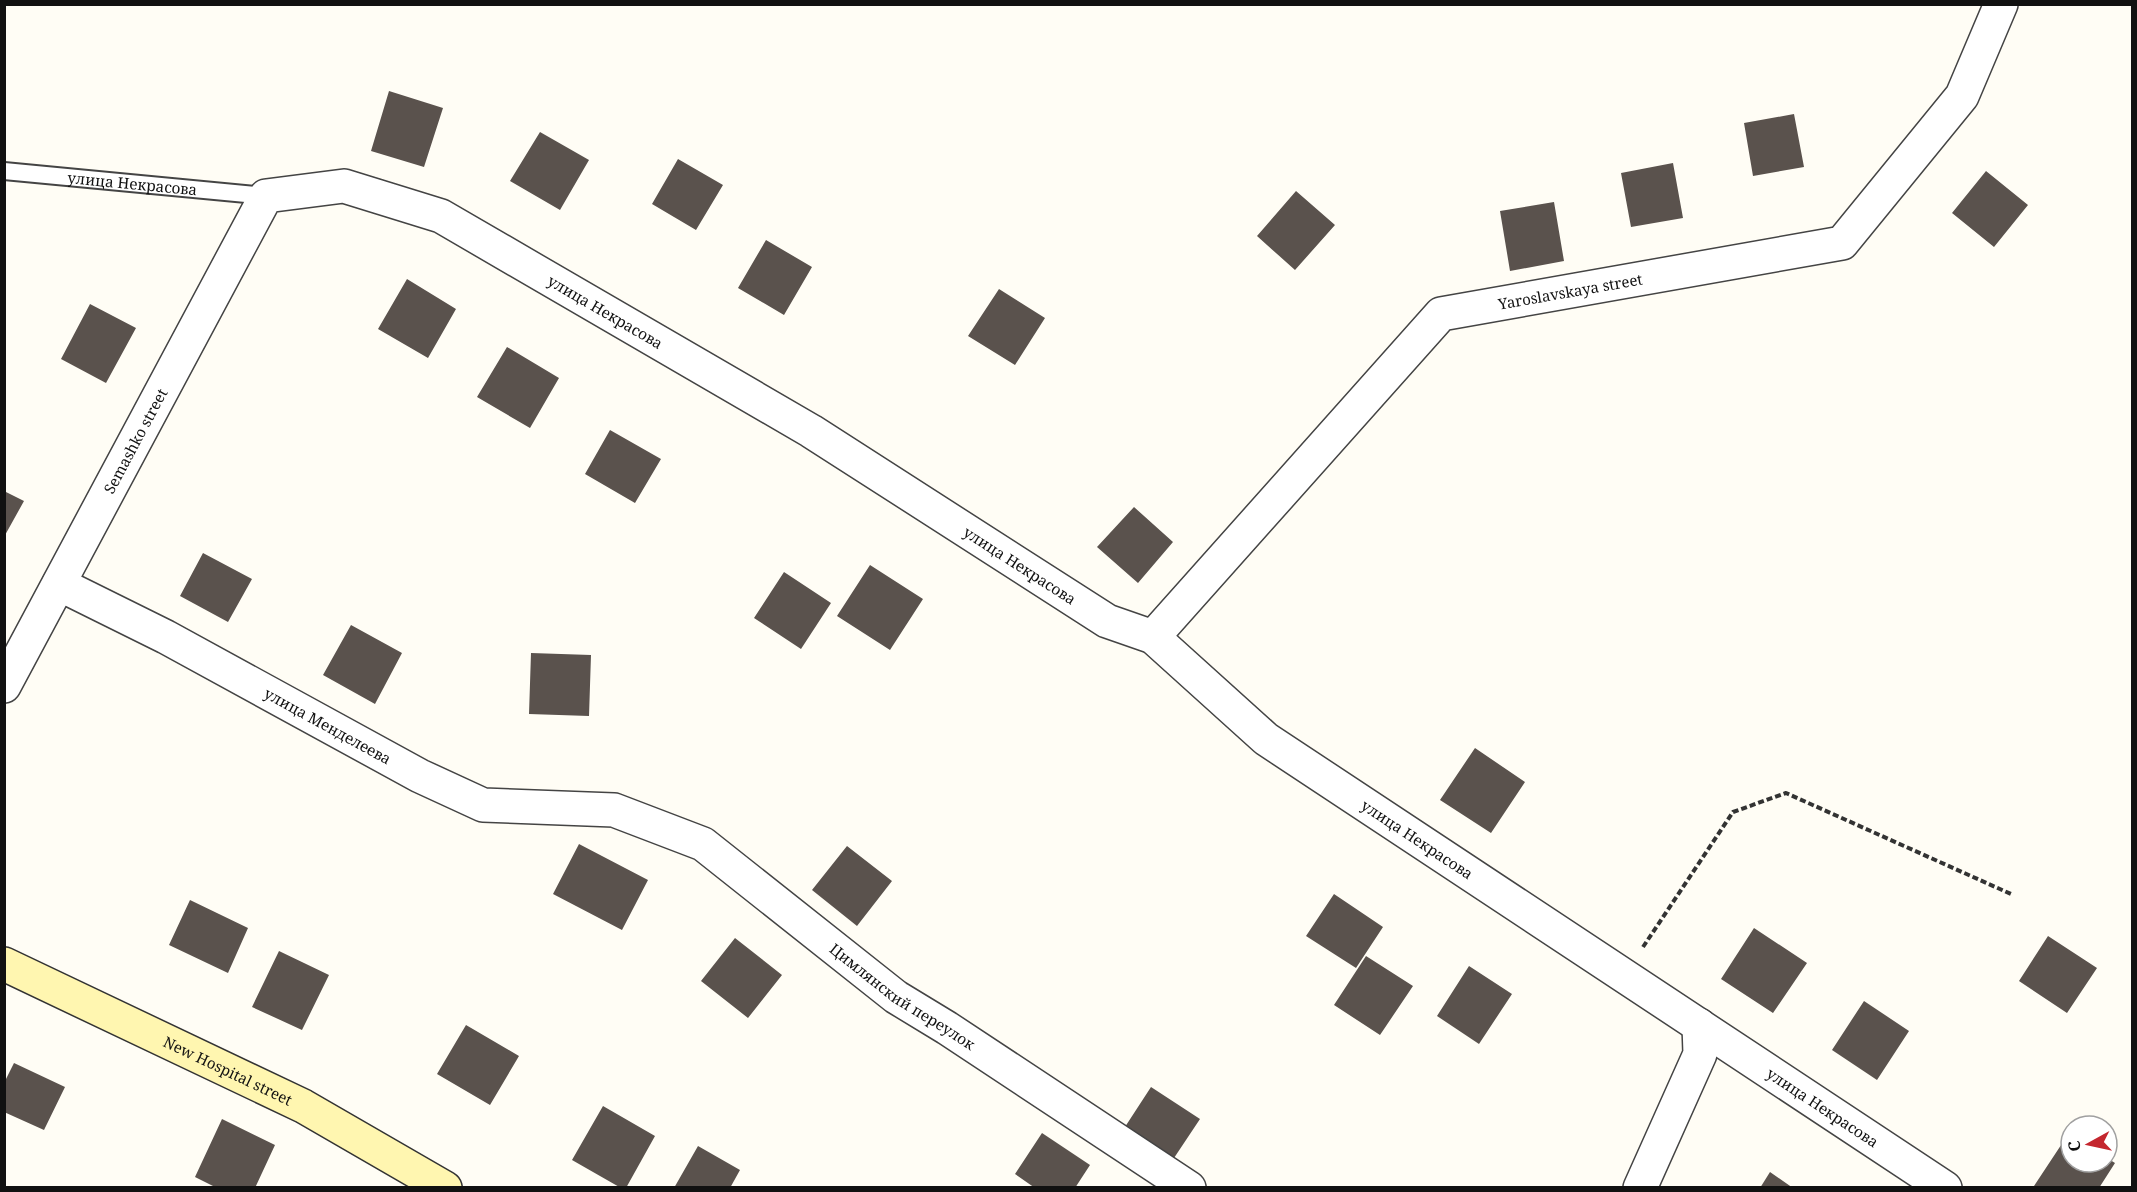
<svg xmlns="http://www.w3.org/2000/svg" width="2137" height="1192" viewBox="0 0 2137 1192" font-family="'Noto Serif',serif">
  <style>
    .building { fill: #5a524d }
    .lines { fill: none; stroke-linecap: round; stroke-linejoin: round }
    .lane-casing { stroke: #444; stroke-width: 20 }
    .street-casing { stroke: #444; stroke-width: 36 }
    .secondary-casing { stroke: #333; stroke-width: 36 }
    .path { stroke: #333; stroke-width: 4; stroke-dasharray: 6 3; stroke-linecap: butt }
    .lane { stroke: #fff; stroke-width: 16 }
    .street { stroke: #fff; stroke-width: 33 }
    .secondary { stroke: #fff6b0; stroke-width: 33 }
    .labels { text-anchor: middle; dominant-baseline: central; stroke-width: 6; stroke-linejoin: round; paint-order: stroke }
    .street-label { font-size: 15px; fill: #111; stroke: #fff }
  </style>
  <rect width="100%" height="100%" fill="#fffdf5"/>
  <!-- building -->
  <path class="building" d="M389,91L443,108L424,167L371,151Z
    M1794,114L1804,167L1753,176L1744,123Z
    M540,132L589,160L560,210L510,181Z
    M678,159L723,185L696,230L652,204Z
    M1673,163L1683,218L1631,227L1621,173Z
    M1986,171L2028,205L1994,247L1952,213Z
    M1296,191L1335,225L1295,270L1257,236Z
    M1554,202L1564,261L1510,271L1500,211Z
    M766,240L812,267L784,315L738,288Z
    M407,279L456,309L428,358L378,329Z
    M999,289L1045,318L1015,365L968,336Z
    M90,304L136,328L106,383L61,359Z
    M507,347L559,378L530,428L477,397Z
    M610,430L661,459L635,503L585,474Z
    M4,491L24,501L4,537Z
    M1134,507L1173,542L1138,583L1097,547Z
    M203,553L252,579L228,622L180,596Z
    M870,565L923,599L890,650L837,616Z
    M784,572L831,603L801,649L754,618Z
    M351,625L402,653L375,704L323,675Z
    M531,653L591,655L589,716L529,714Z
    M1475,748L1525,782L1491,833L1440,800Z
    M579,844L648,880L622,930L553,894Z
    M847,846L892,881L857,926L812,890Z
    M1334,894L1383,927L1356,968L1306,936Z
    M190,900L248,928L228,973L169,945Z
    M1754,928L1807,963L1773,1013L1721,979Z
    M2048,936L2097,968L2067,1013L2019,981Z
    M735,938L782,975L748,1018L701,981Z
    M279,951L329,975L302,1030L252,1007Z
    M1366,956L1413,986L1380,1035L1334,1005Z
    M1469,966L1512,994L1479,1044L1437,1016Z
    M1864,1001L1909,1031L1877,1080L1832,1050Z
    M466,1025L519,1056L490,1105L437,1074Z
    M14,1063L65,1087L44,1130L4,1112V1083Z
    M1151,1087L1200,1119L1172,1161L1123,1130Z
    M603,1106L655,1136L626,1188H621L572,1160Z
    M222,1119L275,1145L255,1188H217L195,1177Z
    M1042,1133L1090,1165L1075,1188H1035L1015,1174Z
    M2069,1133L2071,1134V1162H2107V1158L2115,1163L2099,1188H2037L2034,1186Z
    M698,1146L740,1170L730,1188H674Z
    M1770,1172L1793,1188H1760Z"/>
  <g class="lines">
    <defs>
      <g id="lane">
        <path id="s1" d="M4,171L266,196"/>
      </g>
      <g id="street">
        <path id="s2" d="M59,584L166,637L420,776L483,805L614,810L703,844L896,997L947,1028L1189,1188"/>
        <path id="s3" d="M1153,637L1441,314L1842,243L1962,96L2001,4"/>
        <path id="s4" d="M4,686L266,196L344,186L441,216L811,431L1107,621L1153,637L1266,739L1945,1188"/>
        <path d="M1640,1188L1700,1054L1699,1025"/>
      </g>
      <g id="secondary">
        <path id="s5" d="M4,964L303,1106L445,1188"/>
      </g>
    </defs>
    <!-- lane casing -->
    <use href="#lane" class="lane-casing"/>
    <!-- street casing -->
    <use href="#street" class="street-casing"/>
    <!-- secondary casing -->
    <use href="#secondary" class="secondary-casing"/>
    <!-- path -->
    <path class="path" d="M1643,947L1733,812L1786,793L2011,894"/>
    <!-- lane -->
    <use href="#lane" class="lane"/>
    <!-- street -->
    <use href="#street" class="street"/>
    <!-- secondary -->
    <use href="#secondary" class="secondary"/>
  </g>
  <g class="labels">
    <!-- street labels -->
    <g class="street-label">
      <text stroke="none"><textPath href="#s1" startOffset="129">улица Некрасова</textPath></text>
      <text stroke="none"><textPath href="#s3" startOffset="564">Yaroslavskaya street</textPath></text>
      <text stroke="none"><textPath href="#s4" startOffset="926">улица Некрасова</textPath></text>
      <text stroke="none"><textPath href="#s4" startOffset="278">Semashko street</textPath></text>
      <text stroke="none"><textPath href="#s4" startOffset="1412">улица Некрасова</textPath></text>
      <text stroke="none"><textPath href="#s2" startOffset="304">улица Менделеева</textPath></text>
      <text stroke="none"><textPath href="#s4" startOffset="1898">улица Некрасова</textPath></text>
      <text stroke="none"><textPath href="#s2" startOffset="956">Цимлянский переулок</textPath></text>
      <text stroke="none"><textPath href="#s5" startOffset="248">New Hospital street</textPath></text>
      <text stroke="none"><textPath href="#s4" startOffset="2384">улица Некрасова</textPath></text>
    </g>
  </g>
  <!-- border -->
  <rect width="2137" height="1192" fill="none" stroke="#111111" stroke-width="12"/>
  <!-- north arrow -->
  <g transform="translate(2089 1144) rotate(262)"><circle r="28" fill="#ffffff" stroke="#a0a0a0" stroke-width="1.5"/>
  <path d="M0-4.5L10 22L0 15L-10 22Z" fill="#c4262e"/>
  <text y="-9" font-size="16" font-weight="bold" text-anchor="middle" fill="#111111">С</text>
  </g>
</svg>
